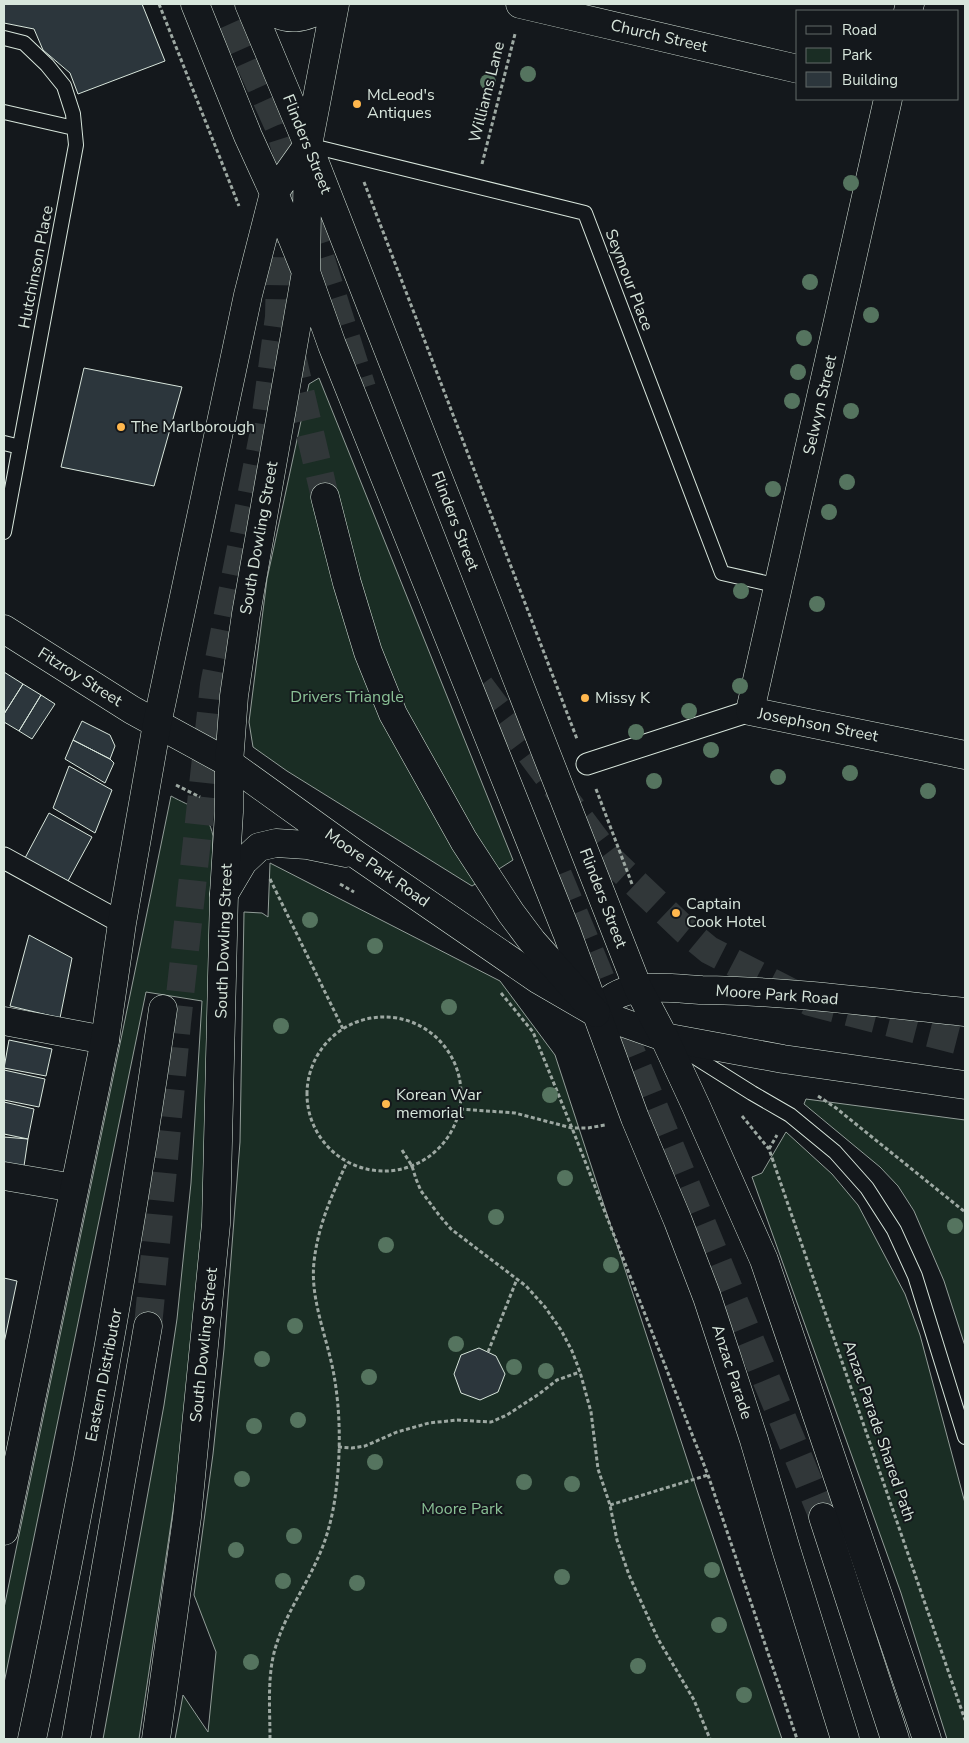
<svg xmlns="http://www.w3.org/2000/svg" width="969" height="1743" viewBox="0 0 969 1743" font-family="'Nunito Sans',sans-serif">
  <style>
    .green { fill: #1a2d24; stroke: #939e99 }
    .building { fill: #2c363c; stroke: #d8e6dc }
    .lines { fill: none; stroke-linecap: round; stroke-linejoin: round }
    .motorway-tunnel { stroke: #313739; stroke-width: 28; stroke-dasharray: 28 14; stroke-linecap: butt }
    .service-casing { stroke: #d8e6dc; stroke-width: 16 }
    .pedestrian-casing { stroke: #d8e6dc; stroke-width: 23 }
    .minor-casing { stroke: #d8e6dc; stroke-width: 29 }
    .secondary-casing { stroke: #d8e6dc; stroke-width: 29 }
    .primary-casing { stroke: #d8e6dc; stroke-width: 29 }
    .motorway-casing { stroke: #d8e6dc; stroke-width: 29 }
    .path { stroke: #9da8a2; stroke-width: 3; stroke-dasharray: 4 2.5; stroke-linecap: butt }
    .service { stroke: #14181c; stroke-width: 14 }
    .pedestrian { stroke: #14181c; stroke-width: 21 }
    .minor { stroke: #14181c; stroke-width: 28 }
    .secondary { stroke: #14181c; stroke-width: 28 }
    .primary { stroke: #14181c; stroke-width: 28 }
    .motorway { stroke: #14181c; stroke-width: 28 }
    .tree { fill: #55745f }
    .poi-dot { fill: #ffb74d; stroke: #14181c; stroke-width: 2 }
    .labels { text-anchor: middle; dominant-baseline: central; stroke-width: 4; stroke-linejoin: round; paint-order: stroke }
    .street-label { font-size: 16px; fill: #d8e6dc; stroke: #14181c }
    .poi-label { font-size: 16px; fill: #d8e6dc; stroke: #14181c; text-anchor: start }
    .park-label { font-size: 16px; fill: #8ac095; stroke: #14181c }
  </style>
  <rect width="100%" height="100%" fill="#14181c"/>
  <!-- green -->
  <path class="green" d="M319,378L513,860L472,886L287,771L253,747L249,722L267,579L309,384Z
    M171,796C191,807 208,810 213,836L205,1183L199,1275L188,1409L139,1739H103L164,1405L177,1319L191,1183L202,1001L146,992L4,1683V1608Z
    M270,863L500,981L555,1055L698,1493L782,1739H175L183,1695L208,1732L216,1652L194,1595L213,1454L224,1349L240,1142L244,912L262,913L268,917Z
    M806,1099L965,1120V1346L944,1281L914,1211L898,1186L880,1167L804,1104Z
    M786,1132L832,1174L858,1205L905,1294L920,1335L965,1503V1739H947L901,1593L752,1177L762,1173Z"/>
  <!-- building -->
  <path class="building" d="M4,4H142L165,61L78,94L70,73L43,50L34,29L4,23Z
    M84,368L182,387L154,486L61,467Z
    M4,672L23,684L4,714Z
    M23,684L41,695L19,731L4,722V714Z
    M41,695L55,704L32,739L19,731Z
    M82,721L110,735L115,746L110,759L73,740Z
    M73,740L110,759L114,763L105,783L65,759Z
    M69,766L112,790L95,833L53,808Z
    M49,813L92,837L68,881L25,858Z
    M29,935L72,958L60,1018L10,1006Z
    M9,1040L52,1049L46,1076L4,1068Z
    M4,1070L45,1079L39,1107L4,1100Z
    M4,1102L34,1109L28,1139L4,1134Z
    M4,1137L28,1139L24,1166L4,1169Z
    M4,1278L17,1281L4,1343Z
    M479,1348L496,1356L505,1374L498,1392L480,1400L461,1393L454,1374L461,1355Z"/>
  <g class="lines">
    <!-- motorway-tunnel -->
    <path class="motorway-tunnel" d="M232,23L278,125L362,388
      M291,352L325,497
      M480,686L611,860L686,931L709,950L810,1002L965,1042
      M558,875L823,1517
      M148,1326L177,1023L214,685L263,436L279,317L281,232L278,210"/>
    <defs>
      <path id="service" d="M4,38L24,43L47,65L64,86L73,114L76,145L4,532
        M4,112L74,128
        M308,145L585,213L722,573L779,586
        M4,443L20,447
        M679,1047L752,1093L790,1115L835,1152L867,1188L894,1230L915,1276L965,1437"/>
      <path id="pedestrian" d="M587,764L750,711
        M4,858L122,923"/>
      <path id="minor" d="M520,4L798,69
        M908,11L910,4
        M888,99L750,711L965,755
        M4,1021L105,1040
        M4,1176L74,1188"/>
      <path id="secondary" d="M4,629L132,710L229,763L357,855L539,980L596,1013L664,1037L783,1059L965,1085
        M224,894L243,862L259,847L276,843L307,845L346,853
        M596,1013C607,999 619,991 637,989C656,986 683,989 702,990C790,991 878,1003 965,1012"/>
      <path id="primary" d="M195,4L248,136L274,193L306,272L332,345L567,933L635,1118L678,1221L707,1297L754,1440L786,1549L845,1739
        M249,4L308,145L638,988L664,1037L696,1106L764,1260L927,1739
        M263,4C285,25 306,19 330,4
        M4,1531L105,1040L122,923L157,724L248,295L274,193L308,145
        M156,1739L187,1517L216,1224L224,894L229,812V763L234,696L246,614L306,272L308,145L335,4"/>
      <path id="motorway" d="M325,497L347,583L368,652L393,714L464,841L511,913L532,941L596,1013
        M823,1517L895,1739
        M32,1739C83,1497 128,1254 163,1009
        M76,1739L148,1326"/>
    </defs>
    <!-- service casing -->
    <use href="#service" class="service-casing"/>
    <!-- pedestrian casing -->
    <use href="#pedestrian" class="pedestrian-casing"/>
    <!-- minor casing -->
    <use href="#minor" class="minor-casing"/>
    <!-- secondary casing -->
    <use href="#secondary" class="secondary-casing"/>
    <!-- primary casing -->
    <use href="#primary" class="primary-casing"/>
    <!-- motorway casing -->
    <use href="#motorway" class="motorway-casing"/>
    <!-- path -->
    <path class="path" d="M159,4L239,206
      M482,164L515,34
      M364,182L577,739
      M176,785L200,797
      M596,789L632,884
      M270,879L343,1029
      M340,884L354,892
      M501,993L533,1032L572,1128L708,1475L797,1739
      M307 1094a77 77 0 1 1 154 0a77 77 0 1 1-154 0Z
      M818,1096L836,1108L965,1212
      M460,1109L515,1113L572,1128H588L605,1125
      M742,1116L769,1149L965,1720
      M769,1149L777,1135
      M402,1150L412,1166L416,1179L421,1191L439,1215L451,1229L526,1286L545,1307L561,1330L572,1351L580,1372L591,1412L598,1469L610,1505L617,1540L629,1575L658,1639L694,1700L710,1739
      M488,1352L517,1279
      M338,1447L352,1448L365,1446L397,1432L429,1423L457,1420L491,1422L507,1415L539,1394L557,1380L580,1372
      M610,1505L708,1475
      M270,1739C270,1709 267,1678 275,1649C284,1617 304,1589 317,1560C326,1541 332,1519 335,1498C341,1456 341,1411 333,1370C326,1335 310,1298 314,1262C318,1225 332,1195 347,1162"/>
    <!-- service -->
    <use href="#service" class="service"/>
    <!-- pedestrian -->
    <use href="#pedestrian" class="pedestrian"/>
    <!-- minor -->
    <use href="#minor" class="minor"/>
    <!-- secondary -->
    <use href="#secondary" class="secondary"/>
    <!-- primary -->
    <use href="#primary" class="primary"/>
    <!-- motorway -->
    <use href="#motorway" class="motorway"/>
  </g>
  <!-- trees -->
  <g class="tree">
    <circle cx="528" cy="74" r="8"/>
    <circle cx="488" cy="82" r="8"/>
    <circle cx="851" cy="183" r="8"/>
    <circle cx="810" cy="282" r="8"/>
    <circle cx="871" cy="315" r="8"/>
    <circle cx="804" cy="338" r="8"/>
    <circle cx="798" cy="372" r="8"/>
    <circle cx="792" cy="401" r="8"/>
    <circle cx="851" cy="411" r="8"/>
    <circle cx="847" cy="482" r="8"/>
    <circle cx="773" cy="489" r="8"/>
    <circle cx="829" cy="512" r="8"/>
    <circle cx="741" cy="591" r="8"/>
    <circle cx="817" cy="604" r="8"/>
    <circle cx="740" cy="686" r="8"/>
    <circle cx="689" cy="711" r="8"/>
    <circle cx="636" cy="732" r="8"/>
    <circle cx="711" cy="750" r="8"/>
    <circle cx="850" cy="773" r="8"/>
    <circle cx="778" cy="777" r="8"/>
    <circle cx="654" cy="781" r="8"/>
    <circle cx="928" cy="791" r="8"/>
    <circle cx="310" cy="920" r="8"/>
    <circle cx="375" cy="946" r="8"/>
    <circle cx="449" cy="1007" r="8"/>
    <circle cx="281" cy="1026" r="8"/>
    <circle cx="550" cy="1095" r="8"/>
    <circle cx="565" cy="1178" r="8"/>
    <circle cx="496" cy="1217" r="8"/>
    <circle cx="955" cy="1226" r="8"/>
    <circle cx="386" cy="1245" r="8"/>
    <circle cx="611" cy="1265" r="8"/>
    <circle cx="295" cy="1326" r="8"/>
    <circle cx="456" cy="1344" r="8"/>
    <circle cx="262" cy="1359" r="8"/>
    <circle cx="514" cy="1367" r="8"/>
    <circle cx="546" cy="1371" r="8"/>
    <circle cx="369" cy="1377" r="8"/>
    <circle cx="298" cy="1420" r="8"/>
    <circle cx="254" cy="1426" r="8"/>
    <circle cx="375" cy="1462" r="8"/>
    <circle cx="242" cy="1479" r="8"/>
    <circle cx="524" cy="1482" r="8"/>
    <circle cx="572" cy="1484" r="8"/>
    <circle cx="294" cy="1536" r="8"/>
    <circle cx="236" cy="1550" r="8"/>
    <circle cx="712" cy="1570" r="8"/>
    <circle cx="562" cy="1577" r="8"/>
    <circle cx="283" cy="1581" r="8"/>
    <circle cx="357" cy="1583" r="8"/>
    <circle cx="719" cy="1625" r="8"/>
    <circle cx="251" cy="1662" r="8"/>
    <circle cx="638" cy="1666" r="8"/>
    <circle cx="744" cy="1695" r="8"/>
  </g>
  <!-- markers -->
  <g class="poi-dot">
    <circle cx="357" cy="104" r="5"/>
    <circle cx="121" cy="427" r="5"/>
    <circle cx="585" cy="698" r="5"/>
    <circle cx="676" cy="913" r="5"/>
    <circle cx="386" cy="1104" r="5"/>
  </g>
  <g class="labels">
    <!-- street labels -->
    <g class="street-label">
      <text transform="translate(659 36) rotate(13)">Church Street</text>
      <text transform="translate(487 92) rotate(-76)">Williams Lane</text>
      <text transform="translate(307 144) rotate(68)">Flinders Street</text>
      <text transform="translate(36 267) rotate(-79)">Hutchinson Place</text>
      <text transform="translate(629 280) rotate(69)">Seymour Place</text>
      <text transform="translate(820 405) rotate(-77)">Selwyn Street</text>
      <text transform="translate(455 521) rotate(69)">Flinders Street</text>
      <text transform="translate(259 538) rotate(-80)">South Dowling Street</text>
      <text transform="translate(80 677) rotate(32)">Fitzroy Street</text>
      <text transform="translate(818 725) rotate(11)">Josephson Street</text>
      <text transform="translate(377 868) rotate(35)">Moore Park Road</text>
      <text transform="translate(603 898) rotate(69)">Flinders Street</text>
      <text transform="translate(224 941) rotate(-88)">South Dowling Street</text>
      <text transform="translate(777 995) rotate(4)">Moore Park Road</text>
      <text transform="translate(204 1345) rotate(-84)">South Dowling Street</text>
      <text transform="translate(732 1372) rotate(72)">Anzac Parade</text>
      <text transform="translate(104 1375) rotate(-79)">Eastern Distributor</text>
      <text transform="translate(879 1431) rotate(71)">Anzac Parade Shared Path</text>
    </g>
    <!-- poi labels -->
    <g class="poi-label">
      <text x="367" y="95">McLeod's<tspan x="367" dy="18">Antiques</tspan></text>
      <text x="131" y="427">The Marlborough</text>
      <text x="595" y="698">Missy K</text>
      <text x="686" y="904">Captain<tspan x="686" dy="18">Cook Hotel</tspan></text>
      <text x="396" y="1095">Korean War<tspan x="396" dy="18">memorial</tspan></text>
    </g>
    <!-- park labels -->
    <g class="park-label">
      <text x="347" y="697">Drivers Triangle</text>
      <text x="462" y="1509">Moore Park</text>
    </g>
  </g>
  <!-- border -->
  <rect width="969" height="1743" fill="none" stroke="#d8e6dc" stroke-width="10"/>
  <!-- legend -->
  <rect x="796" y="10" width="162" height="90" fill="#14181c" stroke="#626a69"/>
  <rect x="806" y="26" width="25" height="8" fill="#14181c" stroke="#626a69"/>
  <text x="842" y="35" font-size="15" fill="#d8e6dc">Road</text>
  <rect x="806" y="48" width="25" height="15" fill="#1a2d24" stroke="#626a69"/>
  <text x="842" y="60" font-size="15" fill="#d8e6dc">Park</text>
  <rect x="806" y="72" width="25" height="15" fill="#2c363c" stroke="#626a69"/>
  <text x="842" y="85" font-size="15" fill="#d8e6dc">Building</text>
</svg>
